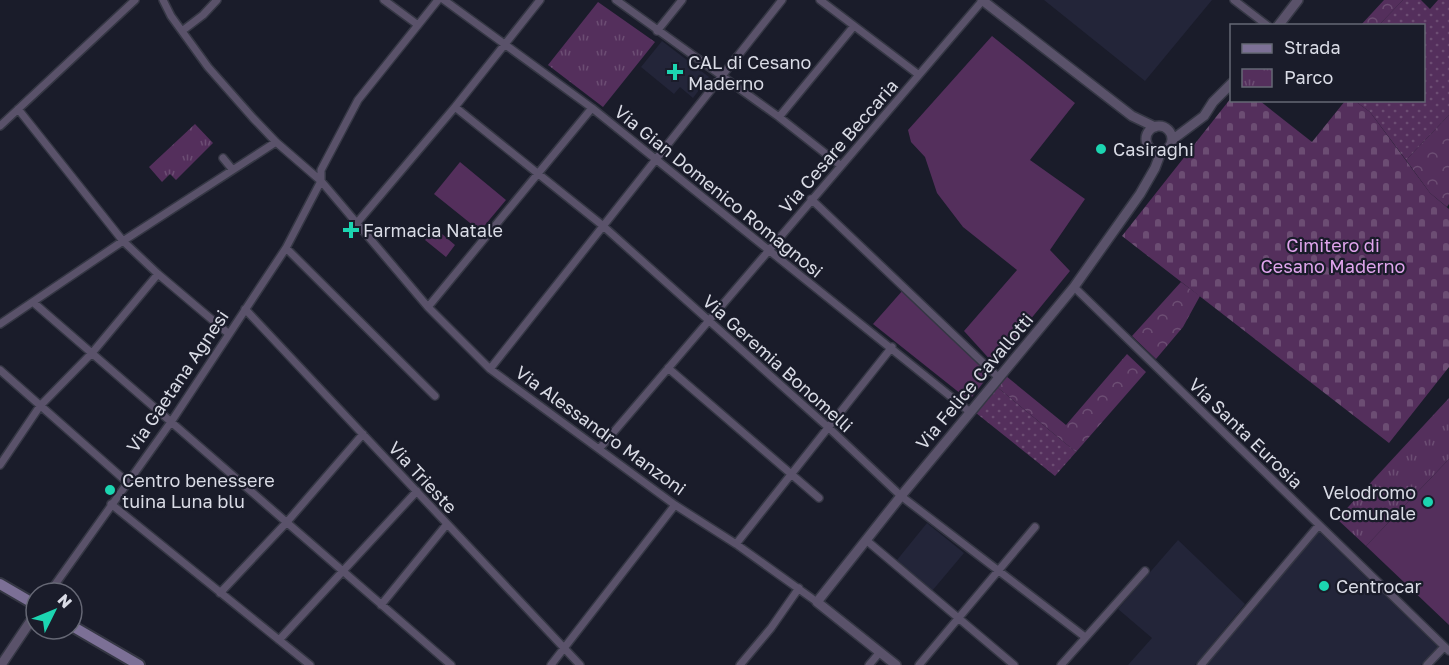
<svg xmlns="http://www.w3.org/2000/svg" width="1449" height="665" viewBox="0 0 1449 665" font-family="'Golos Text',sans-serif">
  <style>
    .built { fill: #232539 }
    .grass { fill: #542f5c }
    .forest { fill: url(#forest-crowns) }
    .cemetery { fill: url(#cemetery-stones) }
    .park { fill: url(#park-tufts) }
    .garden { fill: url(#garden-dots) }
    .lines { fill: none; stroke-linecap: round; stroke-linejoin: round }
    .minor-casing { stroke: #353744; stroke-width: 10 }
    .tertiary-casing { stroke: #353744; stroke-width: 12 }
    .secondary-casing { stroke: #353744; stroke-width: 14 }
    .minor { stroke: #5a526a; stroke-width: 7 }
    .tertiary { stroke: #5a526a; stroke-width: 9 }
    .secondary { stroke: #7c7096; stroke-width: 10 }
    .poi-dot { fill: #1cd5b1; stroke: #1a1c2a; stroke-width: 2 }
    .labels { text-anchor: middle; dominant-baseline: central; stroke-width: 4.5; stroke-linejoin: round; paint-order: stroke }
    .poi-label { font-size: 18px; fill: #d9dbe5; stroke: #1a1c2a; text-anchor: start }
    .street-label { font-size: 18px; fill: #d9dbe5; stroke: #1a1c2a }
    .park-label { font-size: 18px; fill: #e0a5ed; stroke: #1a1c2a }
  </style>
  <defs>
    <pattern id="forest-crowns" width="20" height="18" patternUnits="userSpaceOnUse" patternTransform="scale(1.5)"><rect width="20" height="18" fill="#542f5c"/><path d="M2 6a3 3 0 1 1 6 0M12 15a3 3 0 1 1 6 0" fill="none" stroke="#6c4d73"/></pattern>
    <pattern id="cemetery-stones" width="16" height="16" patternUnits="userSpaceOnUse" patternTransform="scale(1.5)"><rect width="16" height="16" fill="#542f5c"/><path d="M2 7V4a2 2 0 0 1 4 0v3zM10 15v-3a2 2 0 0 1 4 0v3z" fill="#6c4d73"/></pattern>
    <pattern id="park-tufts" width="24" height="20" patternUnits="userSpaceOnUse" patternTransform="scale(1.5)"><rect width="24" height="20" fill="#542f5c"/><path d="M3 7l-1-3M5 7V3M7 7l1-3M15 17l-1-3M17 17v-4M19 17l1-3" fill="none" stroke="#6c4d73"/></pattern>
    <pattern id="garden-dots" width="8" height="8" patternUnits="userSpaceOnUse" patternTransform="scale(1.5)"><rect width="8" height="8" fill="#542f5c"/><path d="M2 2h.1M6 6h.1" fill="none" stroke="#6c4d73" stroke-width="1.8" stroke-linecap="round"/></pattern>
  </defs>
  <rect width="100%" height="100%" fill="#1a1c2a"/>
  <!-- built -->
  <path class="built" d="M1044,0H1212L1145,81Z
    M662,41L709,77L693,98L680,87L674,94L641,67Z
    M927,523L964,553L932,591L897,560Z
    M1319,532L1438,647L1421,665H1206Z
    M1178,540L1245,604L1195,665H1128L1152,638L1118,609Z"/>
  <!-- grass -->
  <path class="grass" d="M992,36L1075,103L1030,160L1085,199L1050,250L1070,271L994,364L964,331L1017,270L963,227L937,193L925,157L911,142L908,130Z
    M460,162L506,200L480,231L434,194Z
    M435,228L455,245L446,257L425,240Z
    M903,290L990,374L972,397L966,398L873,324Z
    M1449,459V625L1366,546Z"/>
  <!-- forest -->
  <path class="forest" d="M1384,0H1403L1379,25L1360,26Z
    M1449,115V204L1447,207L1430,193L1406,160Z
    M1181,282L1200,296L1183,327L1156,359L1132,336Z
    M1127,354L1146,372L1076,452L997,387L1006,376L1066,425Z"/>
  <!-- cemetery -->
  <path class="cemetery" d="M1231,98L1232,100L1260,101L1312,142L1345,101H1355L1370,112L1430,193L1449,209V367L1389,443L1122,236Z"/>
  <!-- park -->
  <path class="park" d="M598,2L655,42L603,107L548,65Z
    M195,124L213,143L176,180L170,174L162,182L149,167Z
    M1449,398V459L1366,546L1337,519Z"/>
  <!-- garden -->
  <path class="garden" d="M1403,0H1421L1430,9L1438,0H1449V115L1406,160L1370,112L1355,101L1424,100V26L1379,25Z
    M997,387L1076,452L1055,476L976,413Z"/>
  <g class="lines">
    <defs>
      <path id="minor" d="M163,0L171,16L208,67L253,118L276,142L321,181L428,307L490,369L675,505L736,544L817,602
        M384,0L418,25
        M444,0L592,108L970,412
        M616,0L779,117L840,165
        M820,0L919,75
        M1234,0L1268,26
        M182,31L203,15L217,0
        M657,31L682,0
        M455,107L602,225L829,428L901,496L1085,637
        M18,109L123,241L158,274L229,334
        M779,117L854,26
        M0,126L135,0
        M223,158L232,169
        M811,199L998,377
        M356,224L455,107L540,0
        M286,248L435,396
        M1074,287L1449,651
        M34,303L451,665
        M428,307L592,108
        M245,309L580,665
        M0,324L123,241L276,142
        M668,368L819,498
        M490,369L782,0
        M0,370L127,482
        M600,448L983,0
        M0,465L40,406L92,353L158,274
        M111,504L310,665
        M866,540L1014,665
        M736,544L892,347
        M49,593L171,422L286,248L321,181V170L358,100L438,0
        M220,593L287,522L363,434
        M381,605L447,524
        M279,640L417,491
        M551,665L675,505
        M740,665L771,628L799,588
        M869,665L880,652
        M919,665L1035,527
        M1061,665L1145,571
        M1201,665L1319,525
        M1427,665L1444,647"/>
      <path id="tertiary" d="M982,0L1132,116L1155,127
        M1278,26L1298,0
        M1146 139a13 13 0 1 1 26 0a13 13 0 1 1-26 0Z
        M1172,140L1204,116L1213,102L1232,83
        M1,665L36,613
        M896,665L817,602L901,496L1074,287L1140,194L1155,168L1161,152"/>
      <path id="secondary" d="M0,584L36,605
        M72,626L139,665"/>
    </defs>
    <!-- minor casing -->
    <use href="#minor" class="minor-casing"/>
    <!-- tertiary casing -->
    <use href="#tertiary" class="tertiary-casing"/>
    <!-- secondary casing -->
    <use href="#secondary" class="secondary-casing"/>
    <!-- minor -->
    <use href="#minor" class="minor"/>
    <!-- tertiary -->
    <use href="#tertiary" class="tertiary"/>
    <!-- secondary -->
    <use href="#secondary" class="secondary"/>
  </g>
  <!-- markers -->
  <g class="poi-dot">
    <path d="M672 63h6v6h6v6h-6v6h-6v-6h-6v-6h6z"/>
    <circle cx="1101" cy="149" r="6"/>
    <path d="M348 221h6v6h6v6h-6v6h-6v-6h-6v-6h6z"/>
    <circle cx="110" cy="490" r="6"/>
    <circle cx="1428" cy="502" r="6"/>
    <circle cx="1324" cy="586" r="6"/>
  </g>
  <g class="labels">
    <!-- poi labels -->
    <g class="poi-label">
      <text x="688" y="62">CAL di Cesano<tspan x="688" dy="21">Maderno</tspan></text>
      <text x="1113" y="149">Casiraghi</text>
      <text x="363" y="230">Farmacia Natale</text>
      <text x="122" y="480">Centro benessere<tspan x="122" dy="21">tuina Luna blu</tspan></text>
      <text x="1416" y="492" text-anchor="end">Velodromo<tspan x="1416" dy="21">Comunale</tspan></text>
      <text x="1336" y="586">Centrocar</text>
    </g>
    <!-- street labels -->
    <g class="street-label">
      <text transform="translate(838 146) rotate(-49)">Via Cesare Beccaria</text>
      <text transform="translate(719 191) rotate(39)">Via Gian Domenico Romagnosi</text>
      <text transform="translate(778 363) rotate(42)">Via Geremia Bonomelli</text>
      <text transform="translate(177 381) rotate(-56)">Via Gaetana Agnesi</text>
      <text transform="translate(974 381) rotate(-50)">Via Felice Cavallotti</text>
      <text transform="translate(601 430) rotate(36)">Via Alessandro Manzoni</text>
      <text transform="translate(1246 433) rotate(44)">Via Santa Eurosia</text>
      <text transform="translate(423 477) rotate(47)">Via Trieste</text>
    </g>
    <!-- park labels -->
    <g class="park-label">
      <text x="1333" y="245">Cimitero di<tspan x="1333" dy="21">Cesano Maderno</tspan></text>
    </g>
  </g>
  <!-- legend -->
  <rect x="1230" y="24" width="195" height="78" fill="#1a1c2a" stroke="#666875" stroke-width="1.5"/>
  <rect x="1242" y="44" width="30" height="9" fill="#7c7096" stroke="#666875" stroke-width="1.5"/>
  <text x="1284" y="54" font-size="18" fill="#d9dbe5">Strada</text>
  <rect x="1242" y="69" width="30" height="18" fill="url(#park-tufts)" stroke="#666875" stroke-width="1.5"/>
  <text x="1284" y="84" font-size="18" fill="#d9dbe5">Parco</text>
  <!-- north arrow -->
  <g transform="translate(54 611) rotate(47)"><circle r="28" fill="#1a1c2a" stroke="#666875" stroke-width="1.5"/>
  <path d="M0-4.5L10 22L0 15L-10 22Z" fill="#1cd5b1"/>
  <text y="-9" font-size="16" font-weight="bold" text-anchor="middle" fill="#d9dbe5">N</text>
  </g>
</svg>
